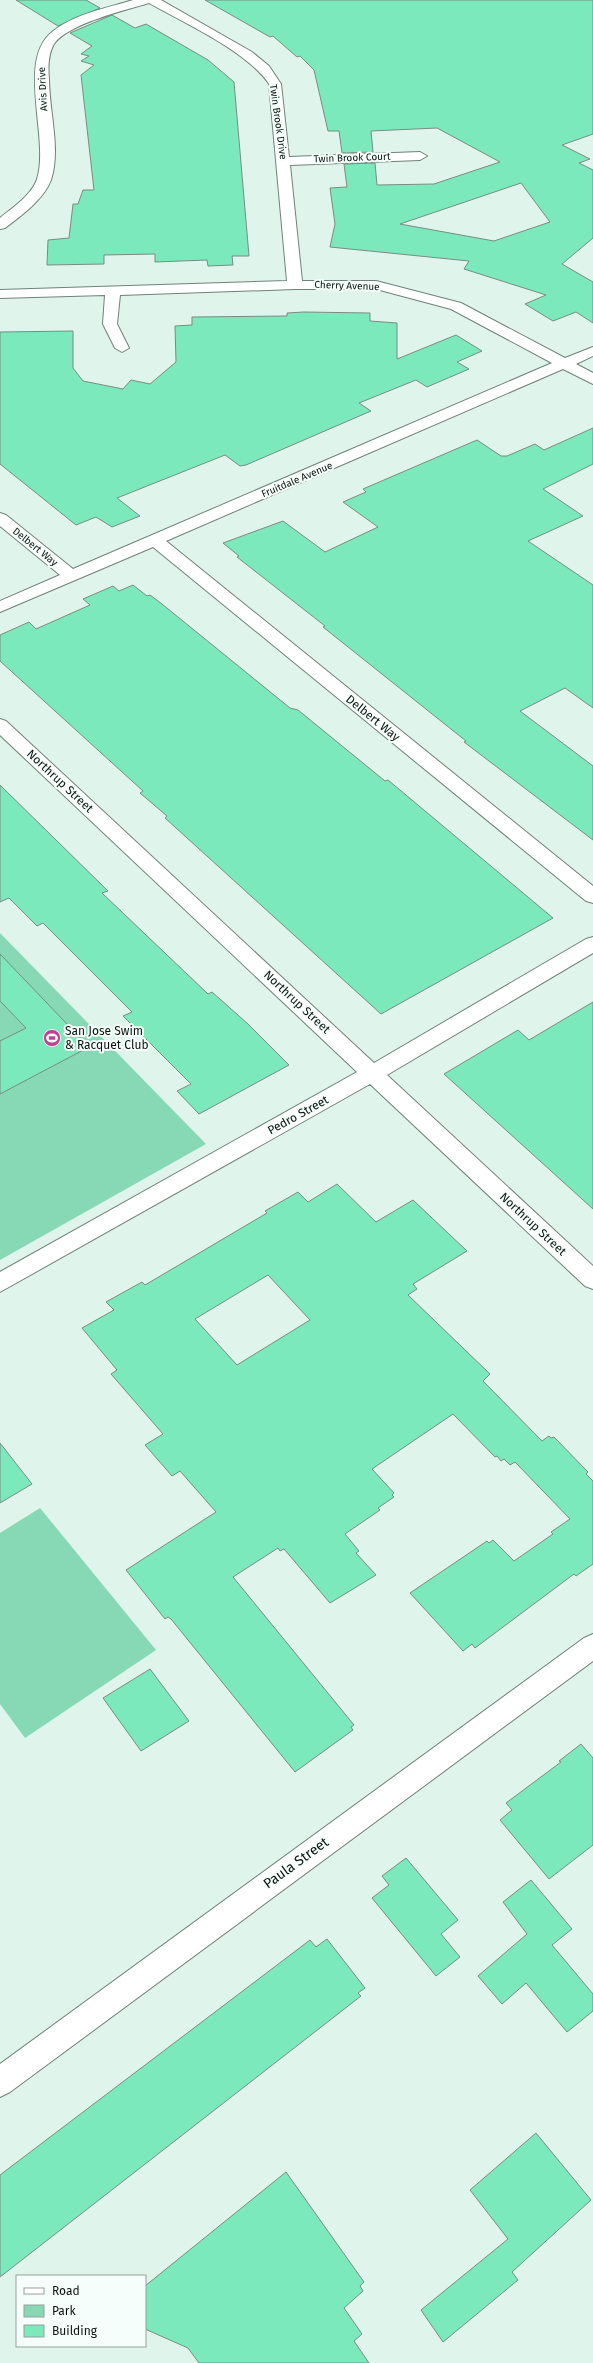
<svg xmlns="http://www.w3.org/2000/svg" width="593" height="2363" viewBox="0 0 593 2363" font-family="'Fira Sans',sans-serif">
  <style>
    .green { fill: #87d8b5 }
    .building { fill: #7be9bc; stroke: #798d83; fill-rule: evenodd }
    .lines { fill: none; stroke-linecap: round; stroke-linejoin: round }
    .minor-casing { stroke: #6f8279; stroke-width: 2 }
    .minor { fill: #fff; fill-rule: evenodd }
    .labels { text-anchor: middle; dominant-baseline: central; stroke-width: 4; stroke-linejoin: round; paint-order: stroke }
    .far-street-label { font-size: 10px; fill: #0c1310; stroke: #f5fefa }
    .street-label { font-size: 12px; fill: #0c1310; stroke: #f5fefa }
    .poi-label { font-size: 12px; fill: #0c1310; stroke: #f5fefa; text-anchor: start }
    .near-street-label { font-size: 14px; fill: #0c1310; stroke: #f5fefa }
  </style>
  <rect width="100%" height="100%" fill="#dff4ea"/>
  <!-- green -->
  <path class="green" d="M0,933L206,1144L0,1260Z
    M40,1508L156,1650L25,1738L0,1704V1533Z"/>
  <!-- building -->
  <path class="building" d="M16,0H86L100,8L58,26Z
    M205,0H593V134L562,145L590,159L579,163L593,170V238L562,264L593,282V323L576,312L553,321L525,304L546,295L464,269L469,261L330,247L335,224L330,188L347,187L344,164L375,163L377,185L434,184L500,162L437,128L371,131L373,152L342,153L339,131H328L314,70L300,56L297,57L273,36L270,37ZM521,183L550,222L494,241L400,224Z
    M112,15L135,28L146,24L208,60L234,82L249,256H232L233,265L208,266L207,260L155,262V254L104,255V264L47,265L48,240L69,238L73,204H78L83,190H94L81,75L94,65L81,61L89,56L81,54L92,46L70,33Z
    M304,312L370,313V321L397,323V359L456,335L482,351L457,362L469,369L427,387L416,380L359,403L371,411L246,465L240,466L225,455L117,498L140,516L112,527L96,517L76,525L0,464V332L73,331V368L83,381L123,389L131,380L150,384L176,362L175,326L192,325V317L287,316V313Z
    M593,428V464L543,489L583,516L528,541L593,585V708L565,688L520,711L593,766V840L464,742L466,741L323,627L325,626L237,557L239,556L223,543L283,521L325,552L378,527L343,502L366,492L363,489L477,440L501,456H507L535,444L544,450Z
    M133,585L147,596L150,595L162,604L290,708L298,710L385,781L388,780L553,918L381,1014L165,818L167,816L140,793L143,791L0,661V635L29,622L36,629L90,605L83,599L113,586L119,591Z
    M0,785L108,891L102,893L208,994L212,992L248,1024L289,1065L199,1114L177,1091L191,1084L123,1016L132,1012L43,923L37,926L9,898L0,902Z
    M0,954L89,1047L0,1094V1041L26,1028L0,1001Z
    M593,1002V1209L444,1074L518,1030L529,1040Z
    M337,1184L376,1222L413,1200L467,1251L413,1284L417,1289L408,1295L490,1374L483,1381L542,1441L549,1436L551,1438L554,1437L588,1472L586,1474L593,1481V1564L576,1576L574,1574L475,1648L472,1644L463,1651L410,1593L487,1541L489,1543L493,1540L514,1561L553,1534L551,1532L570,1519L515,1462L510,1465L504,1459L501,1461L497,1456L495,1457L453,1414L372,1469L394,1493L392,1495L394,1497L378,1508L380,1510L345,1534L359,1551L356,1553L376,1575L330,1603L284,1549L280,1551L278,1548L233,1577L354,1725L351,1727L353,1730L295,1772L171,1619L168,1617L165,1619L126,1570L216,1512L180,1471L172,1476L145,1445L163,1434L111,1374L117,1370L82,1328L114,1310L106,1302L142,1282L145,1285L267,1213L265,1211L298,1192L308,1202ZM268,1275L310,1320L237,1365L195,1319Z
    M0,1443L32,1484L0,1503Z
    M150,1669L189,1721L141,1751L103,1698Z
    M581,1744L593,1758V1845L549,1879L500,1820L512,1810L506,1803L561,1762L559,1761Z
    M406,1858L458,1920L441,1934L460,1957L436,1976L372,1898L389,1885L382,1876Z
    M531,1880L572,1929L552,1945L593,1994V2011L567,2032L526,1983L502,2004L478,1976L527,1934L503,1902Z
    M327,1939L365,1988L358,1993L361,1996L0,2277V2175L310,1940L316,1947Z
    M536,2133L591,2200L512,2272L518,2280L443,2342L421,2310L508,2239L470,2190Z
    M286,2172L364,2282L360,2286L363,2291L344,2308L362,2334L354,2341L369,2363H199L188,2348L145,2329V2286Z"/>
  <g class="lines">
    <defs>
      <path id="minor" d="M133,0H161L252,52L269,66L281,84L289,157L420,152L427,156L420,160L290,165L302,281H376L461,303L565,358L593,347V356L576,364L593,373V384L563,369L166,541L593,886V903L586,901L153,547L0,612V601L60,575L0,526V513L6,515L73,569L552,363L451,309L376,289H295L120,295L117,324L129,348L122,352L115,348L103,324L105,295L0,298V290L287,281L269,84C247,51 184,23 149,3C126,10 67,24 54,44C48,54 48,68 49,79C49,111 61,149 51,180C44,199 21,216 5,228L0,229V218C12,208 32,195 37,179C50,139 16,61 52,32C74,14 107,8 133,0Z
        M0,719L6,721L374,1063L586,939L593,937V953L387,1075L593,1266V1289L585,1286L370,1084L0,1292V1272L357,1072L0,735Z
        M593,1634V1661L10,2092L0,2097V2064L584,1638Z"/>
    </defs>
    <!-- minor casing -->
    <use href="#minor" class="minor-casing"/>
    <!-- minor -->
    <use href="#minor" class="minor"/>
  </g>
  <!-- icons -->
  <defs>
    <symbol id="stadium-disc" viewBox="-11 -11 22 22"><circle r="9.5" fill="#bf4392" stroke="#f5fefa"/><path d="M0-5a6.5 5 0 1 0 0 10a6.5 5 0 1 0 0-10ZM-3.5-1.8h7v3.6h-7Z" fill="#fff"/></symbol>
  </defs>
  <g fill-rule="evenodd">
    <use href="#stadium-disc" x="42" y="1028" width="20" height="20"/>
  </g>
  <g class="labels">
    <!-- far-street labels -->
    <g class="far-street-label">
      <text transform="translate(43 89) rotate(-93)">Avis Drive</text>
      <text transform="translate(278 122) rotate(82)">Twin Brook Drive</text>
      <text transform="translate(352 158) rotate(-2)">Twin Brook Court</text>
      <text transform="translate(347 286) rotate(2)">Cherry Avenue</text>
      <text transform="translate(297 480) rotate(-23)">Fruitdale Avenue</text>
      <text transform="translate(35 547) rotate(39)">Delbert Way</text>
    </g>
    <!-- street labels -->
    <g class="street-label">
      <text transform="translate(373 718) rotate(39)">Delbert Way</text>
      <text transform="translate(60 781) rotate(43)">Northrup Street</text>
      <text transform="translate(297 1002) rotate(43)">Northrup Street</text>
      <text transform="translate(298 1115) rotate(-29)">Pedro Street</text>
      <text transform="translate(533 1224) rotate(43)">Northrup Street</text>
    </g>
    <!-- poi labels -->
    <g class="poi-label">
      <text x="65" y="1031">San Jose Swim<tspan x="65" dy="14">&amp; Racquet Club</tspan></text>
    </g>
    <!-- near-street labels -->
    <g class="near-street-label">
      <text transform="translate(296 1863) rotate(-36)">Paula Street</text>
    </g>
  </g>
  <!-- legend -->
  <rect x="16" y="2275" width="130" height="72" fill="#f5fefa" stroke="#98a09c"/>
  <rect x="24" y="2288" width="20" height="6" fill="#ffffff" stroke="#98a09c"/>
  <text x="52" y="2295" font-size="12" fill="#0c1310">Road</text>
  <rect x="24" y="2305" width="20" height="12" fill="#87d8b5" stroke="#98a09c"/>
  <text x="52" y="2315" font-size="12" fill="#0c1310">Park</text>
  <rect x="24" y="2325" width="20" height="12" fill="#7be9bc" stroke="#98a09c"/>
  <text x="52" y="2335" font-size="12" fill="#0c1310">Building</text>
</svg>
